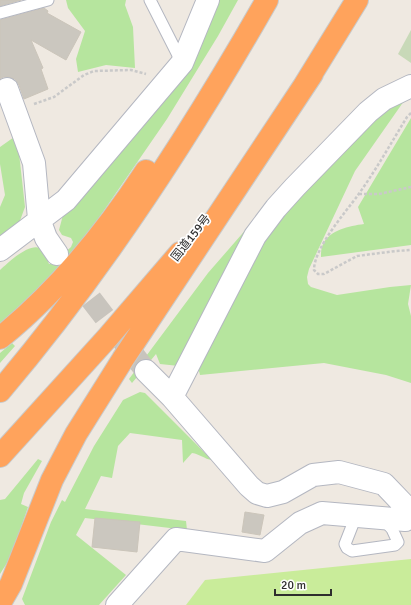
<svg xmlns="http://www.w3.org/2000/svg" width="411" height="605" viewBox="0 0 411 605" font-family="Signika,'Noto Sans JP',sans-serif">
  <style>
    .green { fill: #b6e59e }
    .cemetery { fill: #c8d9b8 }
    .pitch { fill: #c9ec9a }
    .building { fill: #cbc7bf; stroke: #cbc5ba }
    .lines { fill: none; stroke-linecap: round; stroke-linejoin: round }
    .street-tunnel { stroke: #c8c4bd; stroke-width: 22; stroke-dasharray: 22 11; stroke-linecap: butt }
    .lane-casing { stroke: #b4b7c1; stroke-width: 13 }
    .street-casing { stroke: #b4b7c1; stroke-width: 24 }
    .highway-casing { stroke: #c9c9c9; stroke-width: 24 }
    .path { stroke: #c9c9c9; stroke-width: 2.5; stroke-dasharray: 3 2; stroke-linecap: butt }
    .lane { stroke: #fff; stroke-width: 11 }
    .street { stroke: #fff; stroke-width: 22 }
    .highway { stroke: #ffa35c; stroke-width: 22 }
    .labels { text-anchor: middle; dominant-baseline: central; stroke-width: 3.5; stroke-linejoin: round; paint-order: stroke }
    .street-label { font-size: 12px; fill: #2e2e2e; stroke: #fff }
  </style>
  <rect width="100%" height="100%" fill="#efe9e1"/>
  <!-- green -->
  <path class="green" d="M66,0H126L125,5L133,27L135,68L106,65L78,72L76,59L85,31L68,8Z
    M216,0H238L218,36L167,119L76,251L30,300L0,326V270C8,263 32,239 43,250C46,253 47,260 49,264H52L71,247L73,242L71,238L62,235L59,230L63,215Z
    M404,101L355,171L309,269L307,277L308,284L311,287L337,295L390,287L411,285L408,304L411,316V383L386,375L324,363L200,375L197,363L264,236L277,221L382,113Z
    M411,118V245L321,257C321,253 321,248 323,244C330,230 349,226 364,224L358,207Z
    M17,135L25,207L18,226L0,244V207L5,195L0,164V147Z
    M255,219L179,366L160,364L156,354L132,383L129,379L208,273Z
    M12,343L15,346L0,363V353Z
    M140,392L145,393L212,460C204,459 200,454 192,453L183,463L182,440L130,433L118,446L112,478L101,476L85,509L186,521L187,530L85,518L76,535L126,575L99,605H25L22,599L51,522L62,500L65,502L94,446L123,400Z
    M38,459L42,461L24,493L21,504L28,507L12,555L0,574V500L5,499Z"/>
  <!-- cemetery -->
  <path class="cemetery" d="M411,30V63L398,54Z"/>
  <!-- pitch -->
  <path class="pitch" d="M411,559V605H186L205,580Z"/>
  <!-- building -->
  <path class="building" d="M0,0H21L0,6Z
    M44,8L48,11L47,13L81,32L66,60L31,40L43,68L41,69L48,89L24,99L19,85L15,79L9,77H3L0,79V20Z
    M245,512L264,515L260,535L242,532Z
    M95,518L140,522L137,552L92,547Z"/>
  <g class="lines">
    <!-- street-tunnel -->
    <path class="street-tunnel" d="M71,273L146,371"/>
    <defs>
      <path id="lane" d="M150,0L182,63
        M0,13L48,0
        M356,516L345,544L347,548L352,551L395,545L398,542L392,529L383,519"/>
      <path id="street" d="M7,89L34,163L39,219L46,238L57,254
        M0,250L66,200L182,63L208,0
        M172,397L255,236L276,208L295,187L368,112L384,99L411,86
        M117,605L176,539L265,551L300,523L322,513L405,520L409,512L405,506L384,484L339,472L313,475L283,492L267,496L257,493L249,486L172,397L146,371"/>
      <path id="highway" d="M304,86L357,0
        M0,338C58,291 106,232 146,171
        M0,391C103,270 189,137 267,0
        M0,456L108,337L180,253
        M0,603L11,584L52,480L76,434L123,359L312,74"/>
    </defs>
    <!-- lane casing -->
    <use href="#lane" class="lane-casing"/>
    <!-- street casing -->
    <use href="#street" class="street-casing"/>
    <!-- highway casing -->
    <use href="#highway" class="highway-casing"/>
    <!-- path -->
    <path class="path" d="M34,104L54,97L84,75L94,71L131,70L146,74
      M411,113L407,117C391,143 376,170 358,195C345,213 314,248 314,270L318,274H324L357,256L396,251L411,250
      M359,194H379L411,187"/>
    <!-- lane -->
    <use href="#lane" class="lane"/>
    <!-- street -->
    <use href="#street" class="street"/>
    <!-- highway -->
    <use href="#highway" class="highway"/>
  </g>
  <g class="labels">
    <!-- street labels -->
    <g class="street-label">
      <text transform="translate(191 238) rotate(-52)">国道159号</text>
    </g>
  </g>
  <!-- scale -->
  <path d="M275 589v6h56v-6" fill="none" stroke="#2e2e2e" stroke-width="2"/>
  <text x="281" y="589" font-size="12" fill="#2e2e2e" stroke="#ffffff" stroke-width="3" paint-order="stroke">20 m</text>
</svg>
